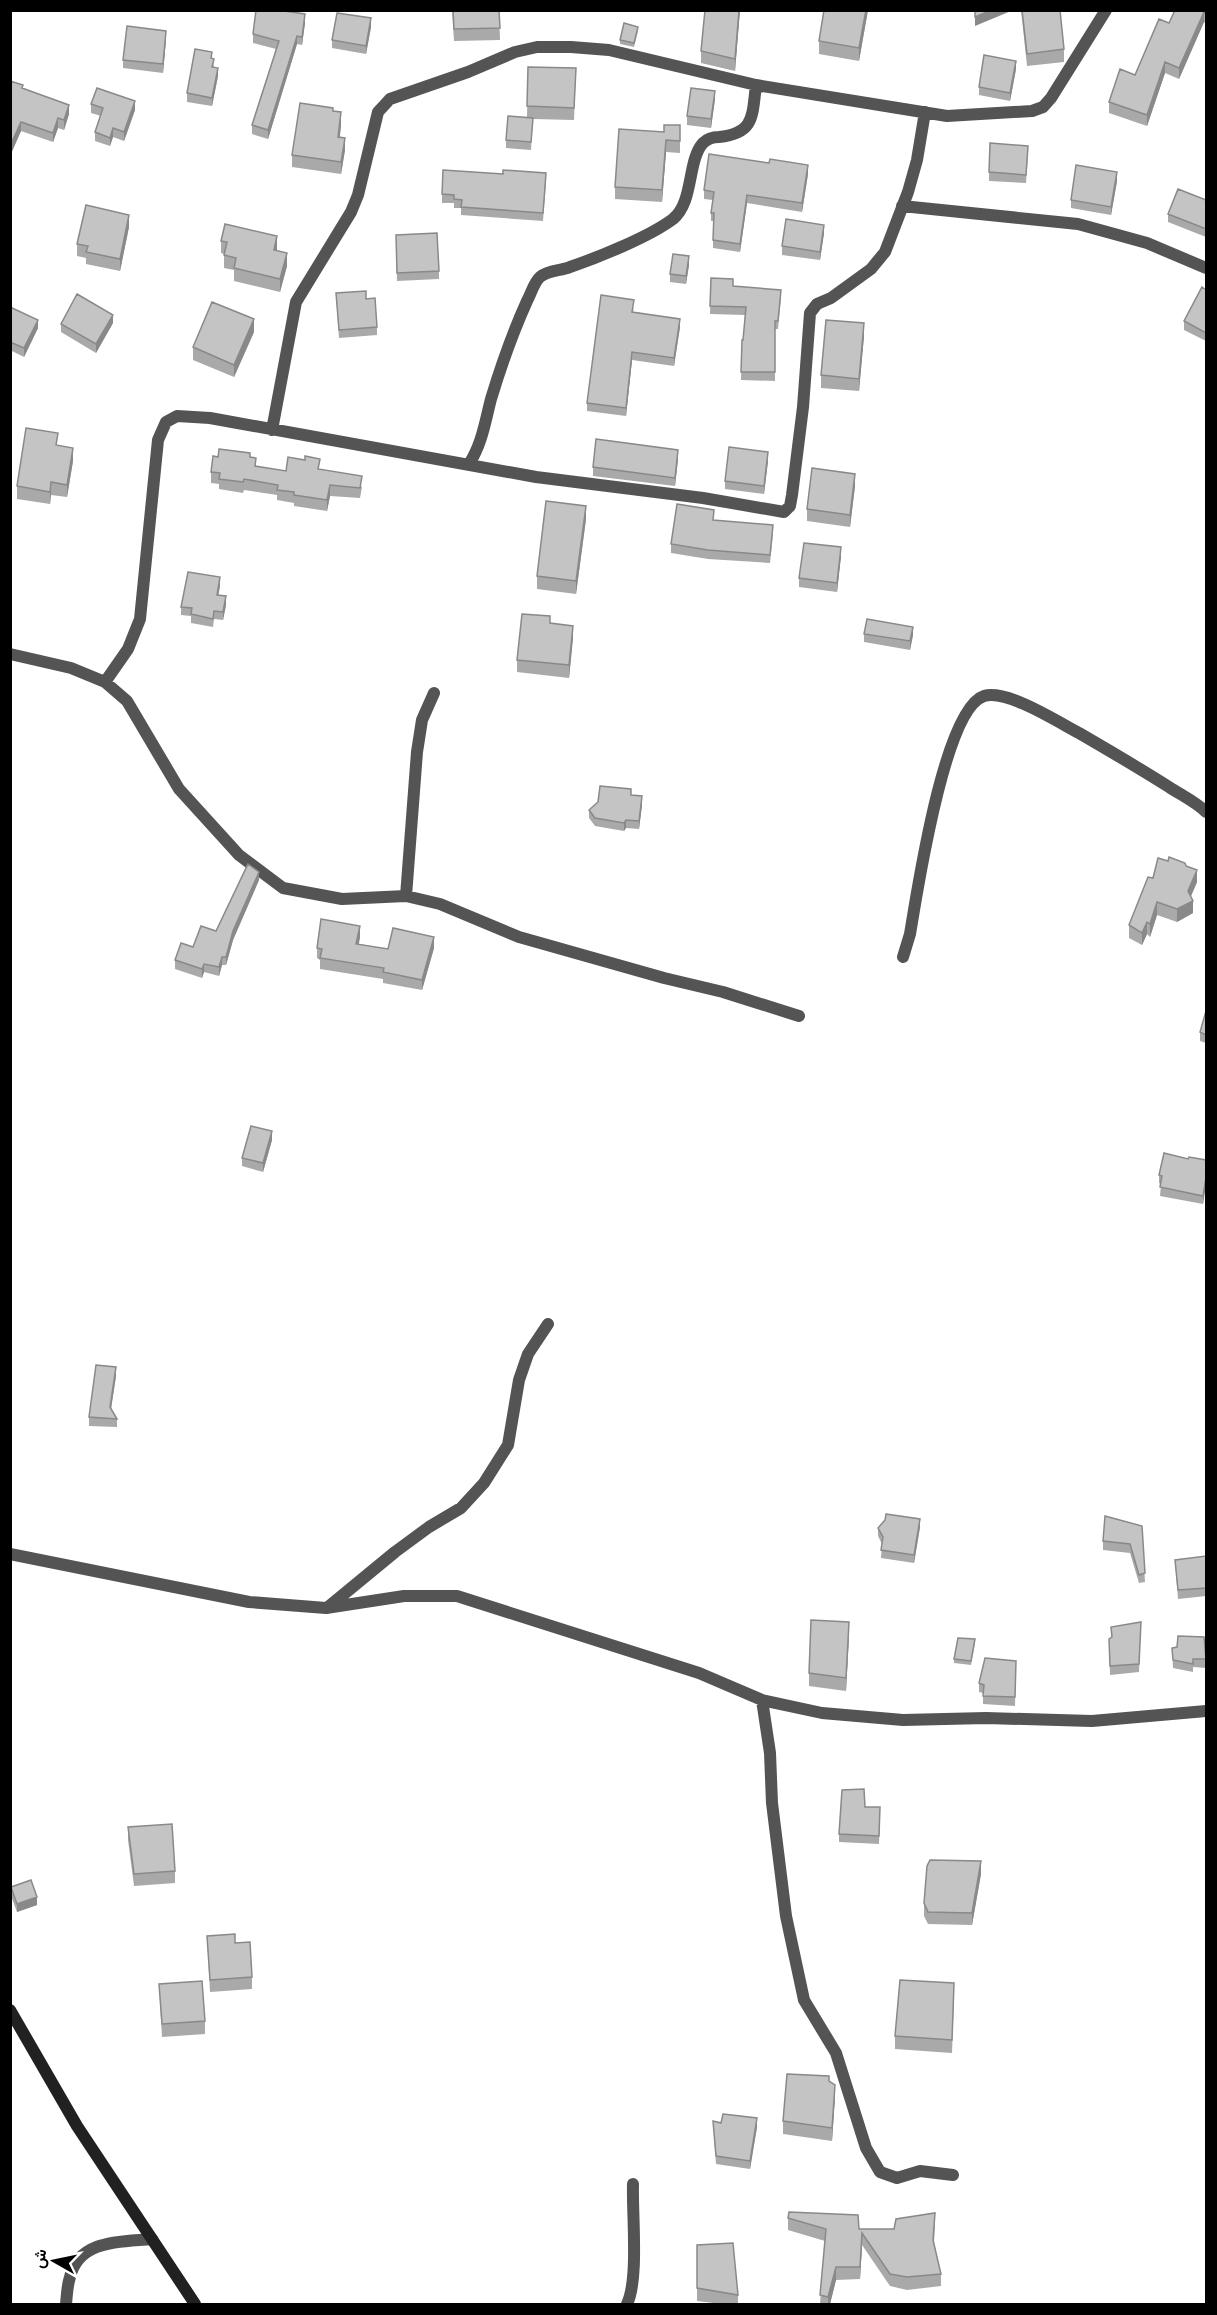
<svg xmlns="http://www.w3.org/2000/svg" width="1217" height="2315" viewBox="0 0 1217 2315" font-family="'Fira Sans',Vazirmatn,sans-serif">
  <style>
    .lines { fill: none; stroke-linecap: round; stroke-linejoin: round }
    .street { stroke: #545454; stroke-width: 12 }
    .secondary { stroke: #212121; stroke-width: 12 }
    .wall { fill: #a9a9a9 }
    .shaded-wall { fill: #898989 }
    .building { fill: #c4c4c4; stroke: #898989; stroke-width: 1.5 }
  </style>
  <rect width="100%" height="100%" fill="#fff"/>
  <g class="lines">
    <!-- street -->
    <path class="street" d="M902,206L1078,224L1147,243L1206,268
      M272,430L296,302L351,212L358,195L378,112L390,99L468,72L515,52L537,47H571L609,50L756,85
      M469,464C482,444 485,422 491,399C501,366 513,332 527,301C531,294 534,282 540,277C548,270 561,271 570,267C599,257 649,237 673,219C694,202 687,161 703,143C707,139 713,137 719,137C755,133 752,116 756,85L947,116L1032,111L1043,107L1051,98L1106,10
      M10,654L71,668L105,682L127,701L179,789L239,855L283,888L342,899L406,896L417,752L422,720L434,693
      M105,682L128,649L140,619L158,440L166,422L177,416L210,418L536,477L703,498L784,512L790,506L792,495L803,407L810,313L817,304L831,298L871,269L885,252L908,192L917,160L925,112
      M406,896L440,904L519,937L664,978L723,992L799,1016
      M903,957L910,934C917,893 944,709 984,696C1007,689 1058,722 1079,733C1110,751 1139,768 1169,787C1181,795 1196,802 1206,812
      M10,1554L249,1602L326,1608L404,1596H457L699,1673L762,1700L822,1713L903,1720L986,1718L1092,1721L1206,1711
      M327,1608L395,1552L429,1527L461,1508L484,1483L508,1445L519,1380L528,1354L548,1324
      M762,1700L770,1753L772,1803L786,1916L804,2000L836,2053L866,2148L880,2172L897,2178L920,2171L953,2175
      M66,2304C67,2295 67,2286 70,2277C79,2239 122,2242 152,2239
      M627,2304C639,2279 632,2215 633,2184"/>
    <!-- secondary -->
    <path class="secondary" d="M10,2010L77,2126L195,2304"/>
  </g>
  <!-- wall -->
  <path class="wall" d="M452,10H499L500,40L454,41Z
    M740,10L735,71L701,63V51Z
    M868,10L859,61L819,54V41Z
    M1021,10H1060L1064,49V62L1027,66Z
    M1206,10V24L1204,22L1179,79L1165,73L1147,126L1109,113V102L1135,75L1169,23Z
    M305,23L302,45L297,44L268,139L252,134V125L276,49L253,43V34Z
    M371,27L366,54L332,48V40Z
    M638,31L634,47L620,44V40Z
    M166,39L163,73L123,68V60Z
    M212,58L214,67L218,76L212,106L187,102V93Z
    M528,67L576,68L574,120L533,119L531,150L506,148V140L527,117Z
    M1016,69L1010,101L979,95V87Z
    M23,89L69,114L64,130L58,128L53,142L21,131L10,156Z
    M715,99L711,128L687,125V116Z
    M91,104L135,110L124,141L113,137L110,146L95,141V132L101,116L91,113Z
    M333,111L341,125L340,137L345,150L341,174L292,167V155Z
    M680,125V153L666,152L662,202L615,199V187Z
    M1028,154L1026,183L989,181V172Z
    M808,174L802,212L747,203L740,252L713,248V221H711V213L713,200L704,199V190Z
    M1117,181L1111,215L1071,208V200Z
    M546,182L543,221L461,215V208H454V203H442V194Z
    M1206,200V237L1168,222V214Z
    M129,227L120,271L86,264V258L77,256V244Z
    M824,233L820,260L782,255V246Z
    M221,241L277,249V251L287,266L280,292L234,281V270L224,268V254L221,253Z
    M396,243L439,271V279L397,281Z
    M689,265L686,284L670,282V274Z
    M711,278L733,286L781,298L778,329H775V381L741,380L742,340H743L745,315L710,314Z
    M1206,290V341L1184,330V321Z
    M336,293L366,299L377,327V335L339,338Z
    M10,307L38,328L24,357L10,350Z
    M634,308L633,312L680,327L674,366L632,360L626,416L587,411V403Z
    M113,323L96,353L61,332V324Z
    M254,332L234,377L193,360V347Z
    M864,336L859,391L821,388V375Z
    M58,446L73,461L67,497L51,495L50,504L17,499V486Z
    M218,457H250L256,466L286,471L320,469L362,487L360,498L330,496L327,511L294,506V503L277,500V495L244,490L243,493L219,489V484L211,483V472Z
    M678,459L675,486L593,476V467Z
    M768,461L764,494L725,489V481Z
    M855,486L850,527L807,521V509Z
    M586,519L576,594L537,589V576Z
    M714,520L773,534L770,563L708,559L671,553V544Z
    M841,556L837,592L799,587V578Z
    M220,586L218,595L226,605L223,620L214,619L213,627L191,623V616L181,615V607Z
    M550,623L573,638L569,678L517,672V660Z
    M864,634L913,635L910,650L864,642Z
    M631,795L642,805L639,829L626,828L624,831L595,826L589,818V810Z
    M1168,861L1186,866L1197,882L1191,896L1193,913L1177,922L1157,915L1150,937L1147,934L1142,945L1129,938V925L1153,878Z
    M259,880L233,940L226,965H222L219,976L204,972L202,978L175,969V960L216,931Z
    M360,937L359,944L388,949L434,948L422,990L383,983V979L320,969V960L317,958V948Z
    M1206,1011V1043L1200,1041V1032Z
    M272,1140L263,1172L242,1166V1158Z
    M1188,1159L1206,1160L1203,1204L1160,1196L1161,1184L1159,1183V1175Z
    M116,1376L111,1409L117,1419V1427L89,1426V1417Z
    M1142,1526L1145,1582L1139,1583L1130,1553L1103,1550V1541Z
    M920,1527L914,1563L881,1558L882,1544L878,1536V1528Z
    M1175,1560L1206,1565V1596L1178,1599Z
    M1141,1622L1139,1672L1110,1675L1109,1639L1111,1638V1627Z
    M849,1635L846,1691L809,1686V1673Z
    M975,1643L971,1665L954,1663V1659Z
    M1172,1648L1206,1659V1668L1193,1667V1672L1173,1668Z
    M1016,1661L1015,1706L983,1704V1693L979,1692V1683Z
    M865,1807L880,1815L879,1844L839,1842V1834Z
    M128,1827L175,1871V1883L134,1886L128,1840Z
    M981,1874L972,1925L928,1924L924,1916V1903Z
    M11,1887L37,1905L17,1912L11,1896Z
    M207,1936L235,1943L252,1977V1989L210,1992Z
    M159,1984L205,2021V2034L162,2037Z
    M954,1996L952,2053L895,2049V2036Z
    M835,2097L832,2141L783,2134V2121Z
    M713,2121L757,2127L750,2169L716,2164Z
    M788,2218L859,2229H894L935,2225L934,2243L941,2274V2286L907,2290L890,2286L862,2245L860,2279L836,2280L830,2304H820L825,2241L788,2230Z
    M697,2245L738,2295V2304H722L697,2301Z"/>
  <!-- shaded-wall -->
  <path class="shaded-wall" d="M739,10H740L735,71V59Z
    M866,10H868L859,61V48Z
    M992,10L1011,11L975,26V17Z
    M1204,12V22L1179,79V68Z
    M305,14V23L302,45V37Z
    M371,18V27L366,54V46Z
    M166,31V39L163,73V64Z
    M297,36V44L268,139V130Z
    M1016,61V69L1010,101V93Z
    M1165,62V73L1147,126V115Z
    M218,68V76L212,106V98Z
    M715,91V99L711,128V119Z
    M135,101V110L124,141V132Z
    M69,105V114L64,130V120Z
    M341,112V125L338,150V137Z
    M58,118V128L53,142V133Z
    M21,122V131L10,156V146Z
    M113,128V137L110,146V138Z
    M345,138V150L341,174V162Z
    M666,140V152L662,202V190Z
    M808,165V174L802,212V203Z
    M1117,172V181L1111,215V207Z
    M747,195V203L740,252V244Z
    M129,215V227L120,271V259Z
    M824,225V233L820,260V252Z
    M277,236V249L274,263V250Z
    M287,253V266L280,292V279Z
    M689,256V265L686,284V276Z
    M113,315V323L96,353V344Z
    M254,319V332L234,377V365Z
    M680,319V327L674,366V358Z
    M38,320V328L24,357V348Z
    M864,323V336L859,391V379Z
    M632,352V360L626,416V408Z
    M73,448V461L67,497V485Z
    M678,450V459L675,486V478Z
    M768,452V461L764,494V486Z
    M855,474V486L850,527V515Z
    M51,482V495L50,504V492Z
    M330,485V496L327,511V500Z
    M586,506V519L576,594V581Z
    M841,547V556L837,592V583Z
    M220,577V586L217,603V595Z
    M226,596V605L223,620V612Z
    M573,626V638L569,678V665Z
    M913,627V635L910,650V641Z
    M642,796V805L639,829V821Z
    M626,820V828L624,831V823Z
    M1197,870V882L1188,903L1193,901V913L1177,922V909L1188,891Z
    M259,872V880L233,940L226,965V957L233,931Z
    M1157,902V915L1150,937V924Z
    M1147,922V934L1142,945V933Z
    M360,926V937L356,954V944Z
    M434,937V948L422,990V980Z
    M222,957V965L219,976V967Z
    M204,964V972L202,978V969Z
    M272,1131V1140L263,1172V1163Z
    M1206,1177V1185L1203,1204V1196Z
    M116,1367V1376L110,1415V1407Z
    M920,1519V1527L914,1563V1555Z
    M849,1622V1635L846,1691V1678Z
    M981,1861V1874L972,1925V1913Z
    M37,1897V1905L17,1912V1904Z
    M835,2085V2097L832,2141V2128Z
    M757,2118V2127L750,2169V2161Z
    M862,2233V2245L860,2279V2267Z
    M836,2267V2280L830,2304H828V2297Z"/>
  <!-- building -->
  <path class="building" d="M256,10H277L305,14L302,37L297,36L268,130L252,125L279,41L253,34Z
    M453,10H499L500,28L454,29Z
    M705,10H739L735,59L701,51Z
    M824,10H866L859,48L819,41Z
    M975,10H992L975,17Z
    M1022,10H1060L1064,49L1027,54Z
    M1175,10H1206V13L1204,12L1179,68L1165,62L1147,115L1109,102L1120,69L1135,75L1159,19L1169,23Z
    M337,13L371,18L366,46L332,40Z
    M624,23L638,27L634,43L620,40Z
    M127,26L166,31L163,64L123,60Z
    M195,49L212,52L211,58L214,59L212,67L218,68L212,98L187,93Z
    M984,55L1016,61L1010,93L979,87Z
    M528,67L576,68L574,108L527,106Z
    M10,81L23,85L22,88L69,105L64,120L58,118L53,133L21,122L10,146Z
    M97,88L135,101L124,132L113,128L110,138L95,132L103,108L91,104Z
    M691,88L715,91L711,119L687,116Z
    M300,103L333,108V111L341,112L338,137L345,138L341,162L292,155Z
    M508,116L533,118L531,142L506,140Z
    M664,125H680V141L666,140L662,190L615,187L619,129L664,132Z
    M990,143L1028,146L1026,175L989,172Z
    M709,154L769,163L770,159L808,165L802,203L747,195L740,244L713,240L714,213H711L714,192L704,190Z
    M1076,165L1117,172L1111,207L1071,200Z
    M443,170L503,174V170L546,173L543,213L461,207L462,200L454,199V195L442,194Z
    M1178,189L1206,200V229L1168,214Z
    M86,205L129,215L120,259L86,252L88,246L77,244Z
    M786,219L824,225L820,252L782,246Z
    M225,224L277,236L274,250L287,253L280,279L234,268L236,258L224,255L227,242L221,241Z
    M437,233L439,271L397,273L396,235Z
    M673,254L689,256L686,276L670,274Z
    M711,278L733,279V286L781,290L778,321H775V372H741L742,340H743L746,307L710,306Z
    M1202,287L1206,290V333L1184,321Z
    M366,291V299L375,298L377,327L339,330L336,293Z
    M77,294L113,315L96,344L61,324Z
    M601,295L634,300L632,312L680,319L674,358L632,352L626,408L587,403Z
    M212,302L254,319L234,365L193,347Z
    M10,307L38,320L24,348L10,342Z
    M826,320L864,323L859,379L821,375Z
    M26,428L58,433L56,445L73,448L67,485L51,482L50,492L17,486Z
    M596,439L678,450L675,478L593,467Z
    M729,447L768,452L764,486L725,481Z
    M219,449L250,453V457L256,458L255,466L286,471L288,457L305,460V456L320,459L318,469L362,476L360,488L330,485L327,500L294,495V492L277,490L278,485L244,479L243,482L219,479L220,473L211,472L213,456L218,457Z
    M812,468L855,474L850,515L807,509Z
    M546,501L586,506L576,581L537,576Z
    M677,504L714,510L713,520L773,525L770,555L708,550L671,544Z
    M804,543L841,547L837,583L799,578Z
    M188,572L220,577L217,595L226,596L223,612L214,611L213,619L191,614L192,608L181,607Z
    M522,614L550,616V623L573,626L569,665L517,660Z
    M867,619L913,627L910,641L864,634Z
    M600,786L631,789V795L642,796L639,821L626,820L624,823L595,818L589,810L598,802Z
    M1169,857L1185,863L1186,866L1197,870L1188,891L1193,901L1177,909L1157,902L1150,924L1147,922L1142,933L1129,925L1148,877L1153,878L1158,858L1168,861Z
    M248,864L259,872L233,931L226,957H222L219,967L204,964L202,969L175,960L181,943L193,947L201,926L216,931Z
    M321,919L360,926L356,944L388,949L393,928L434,937L422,980L383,972L384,968L320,958L322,949L317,948Z
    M1206,1011V1035L1200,1032Z
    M251,1126L272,1131L263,1163L242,1158Z
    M1164,1153L1188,1159L1189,1157L1206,1160V1177L1203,1196L1160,1187L1162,1176L1159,1175Z
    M96,1365L116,1367L110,1407L117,1419L89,1417Z
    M886,1514L920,1519L914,1555L881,1550L883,1537L878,1528L885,1520Z
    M1105,1516L1142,1526L1145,1573L1139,1575L1130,1544L1103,1541Z
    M1206,1556V1588L1178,1590L1175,1560Z
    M811,1620L849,1622L846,1678L809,1673Z
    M1141,1622L1139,1664L1110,1666L1109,1639L1112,1637L1111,1627Z
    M1178,1636L1204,1637L1206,1659H1193V1664L1173,1660L1172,1648L1177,1647Z
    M958,1638L975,1639L971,1661L954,1659Z
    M985,1658L1016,1661L1015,1697L983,1696L984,1685L979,1683Z
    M864,1789L865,1807H880L879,1836L839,1834L842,1790Z
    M172,1824L175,1871L134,1874L128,1827Z
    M930,1860L981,1861L972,1913L928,1912L924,1903L927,1866Z
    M31,1880L37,1897L17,1904L11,1887Z
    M235,1934V1943L250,1942L252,1977L210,1980L207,1936Z
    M900,1980L954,1983L952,2040L895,2036Z
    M202,1981L205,2021L162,2024L159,1984Z
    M787,2074L829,2076V2081L835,2085L832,2128L783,2121Z
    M723,2114L757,2118L750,2161L716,2156L713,2121L721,2123Z
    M789,2212L858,2215L859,2229H894L896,2219L935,2213L933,2240L941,2274L907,2277L890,2274L862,2233L860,2267H836L828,2297L820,2295L826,2229L788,2218Z
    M733,2243L738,2295L697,2288V2245Z"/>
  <!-- border -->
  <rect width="1217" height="2315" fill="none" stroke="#000000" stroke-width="24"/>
  <!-- north arrow -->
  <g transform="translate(54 2261) rotate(279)" stroke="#ffffff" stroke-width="4.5" paint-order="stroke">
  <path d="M0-4.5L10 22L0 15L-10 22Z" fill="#000000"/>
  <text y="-9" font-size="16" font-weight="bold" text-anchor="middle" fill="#000000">ش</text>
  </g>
</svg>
